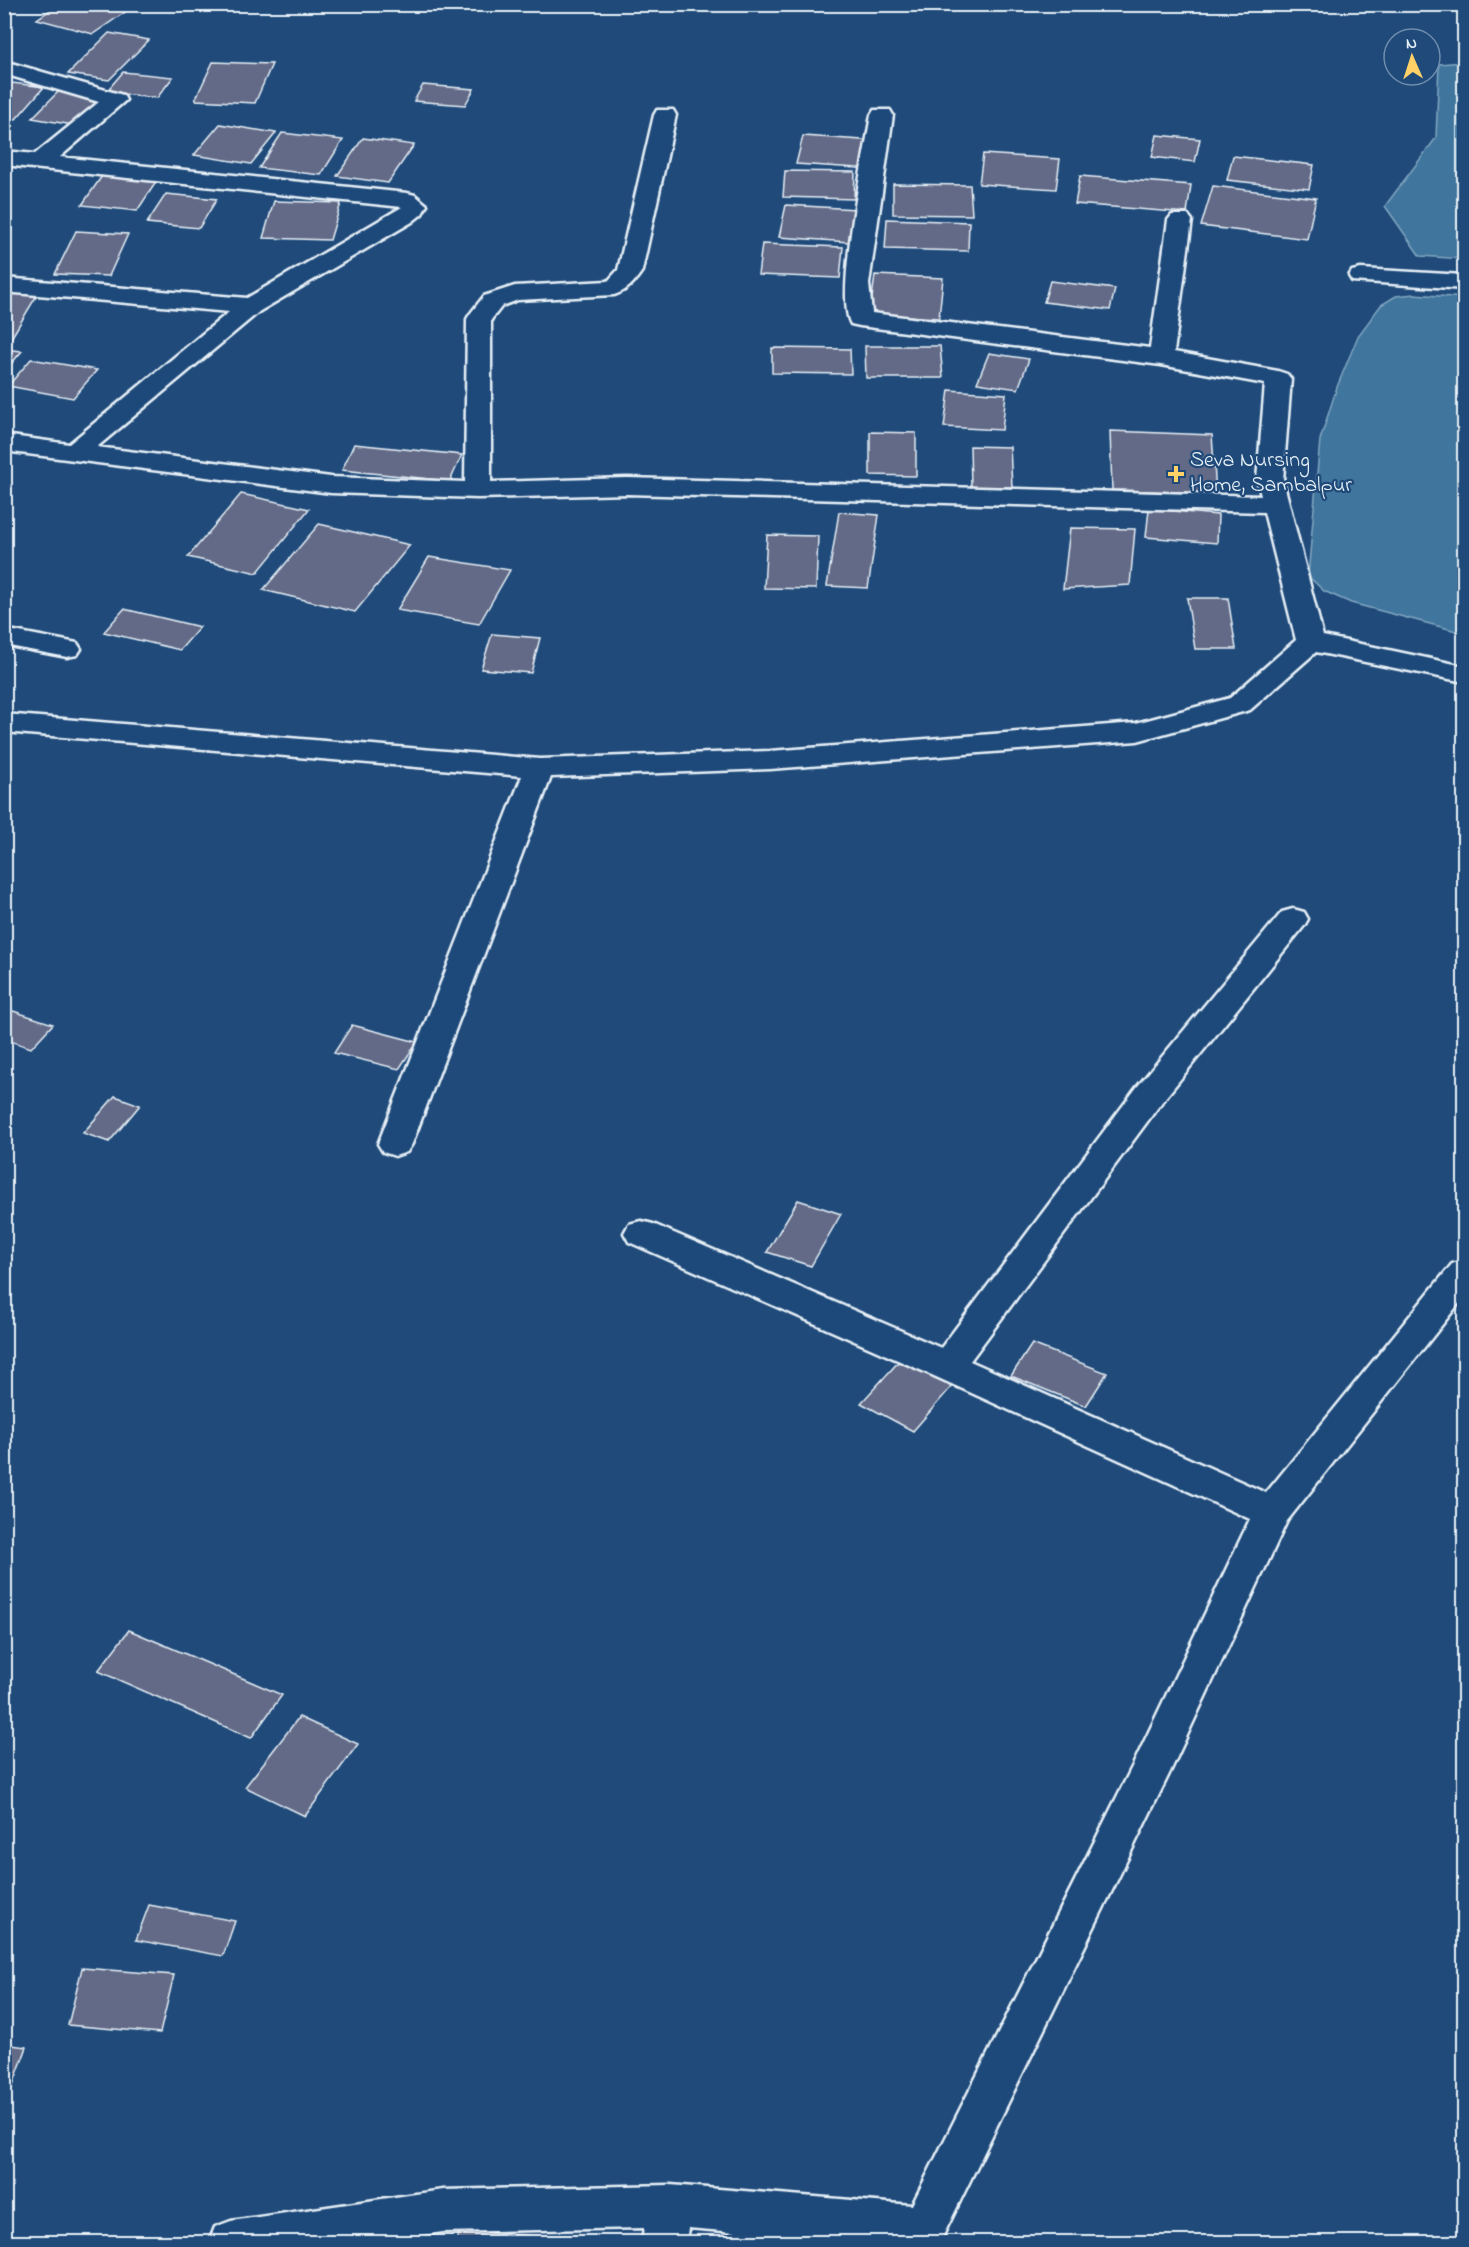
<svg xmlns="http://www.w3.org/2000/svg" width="1469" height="2247" viewBox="0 0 1469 2247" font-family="'Indie Flower',sans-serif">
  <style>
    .water { fill: #40759d; stroke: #83a7c1; stroke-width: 1.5 }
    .building { fill: #636b87; stroke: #e8f1f8; stroke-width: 1.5 }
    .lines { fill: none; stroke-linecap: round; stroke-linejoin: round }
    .minor-casing { stroke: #e8f1f8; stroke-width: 5 }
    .minor { fill: #1f4a7a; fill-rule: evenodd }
    .poi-dot { fill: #ffd166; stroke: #1f4a7a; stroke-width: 2 }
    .labels { text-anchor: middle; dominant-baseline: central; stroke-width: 4.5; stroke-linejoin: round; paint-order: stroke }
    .far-poi-label { font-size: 22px; fill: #e8f1f8; stroke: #1f4a7a; text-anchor: start }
  </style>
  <rect width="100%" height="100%" fill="#1f4a7a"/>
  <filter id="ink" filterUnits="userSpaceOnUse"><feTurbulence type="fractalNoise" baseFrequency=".0167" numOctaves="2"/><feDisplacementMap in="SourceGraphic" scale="12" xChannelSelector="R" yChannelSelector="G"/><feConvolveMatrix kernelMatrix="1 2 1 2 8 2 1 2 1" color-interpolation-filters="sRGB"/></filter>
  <g filter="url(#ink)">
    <!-- water -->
    <path class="water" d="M1464,62V259L1420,256L1385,206L1436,138L1439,64Z
      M1414,294L1464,298V633L1351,603L1324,591L1308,576L1320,440L1337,387L1358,336L1381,305L1396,296Z"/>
    <!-- building -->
    <path class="building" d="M59,4H119L131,8L93,34L37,19Z
      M109,33L149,40L109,80L68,74Z
      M213,62L272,64L255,103L195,100Z
      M123,72L173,77L157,98L106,92Z
      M4,82L44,87L16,119L4,118Z
      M423,85L474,89L465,105L414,101Z
      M59,91L100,98L73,125L32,118Z
      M220,124L276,133L251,164L194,155Z
      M282,133L343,140L321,175L259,168Z
      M1157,135L1200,139L1195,162L1152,157Z
      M803,136L877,141L872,169L796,164Z
      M363,138L414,145L388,183L337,176Z
      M983,154L1060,159L1056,189L979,184Z
      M1233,156L1314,165L1309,189L1227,180Z
      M785,171L855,172L854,199L783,197Z
      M104,173L158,179L137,211L82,205Z
      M1080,176L1191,185L1187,213L1075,204Z
      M893,184L970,185L972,215L893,214Z
      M1213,186L1316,198L1307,239L1201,226Z
      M166,194L217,199L199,228L147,223Z
      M274,201L341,203L330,240L263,238Z
      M786,205L856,209L849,242L779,237Z
      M887,219L969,222L968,251L885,249Z
      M76,231L128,234L109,276L55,274Z
      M762,244L843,247L840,278L758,275Z
      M875,275L943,278L939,318L870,314Z
      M1050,281L1115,289L1110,310L1044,302Z
      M4,289L39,292L10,340H4Z
      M865,346H940L943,378H866Z
      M772,348L850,349L851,374L772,373Z
      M4,349L22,351L4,372Z
      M989,353L1029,359L1018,389L977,383Z
      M31,359L97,370L73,398L8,386Z
      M949,390L1006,394L1002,430L944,427Z
      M1110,431L1212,435L1216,493L1112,490Z
      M870,432L916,433V476L870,475Z
      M354,444L462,455L450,481L342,470Z
      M970,446L1010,447L1012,487H971Z
      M241,494L309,509L257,573L188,557Z
      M1149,509L1218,515L1217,543L1146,537Z
      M839,512L879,515L868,588L827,586Z
      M319,524L410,545L355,612L263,590Z
      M1070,528L1135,529L1130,585L1063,589Z
      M767,535L818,536L816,589L764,588Z
      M429,557L510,570L479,624L397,610Z
      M1187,598H1228L1236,649H1195Z
      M124,609L200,627L180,650L104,632Z
      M492,634L540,638L531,673L481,669Z
      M4,1008L53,1024L31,1048L4,1039Z
      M352,1025L417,1042L399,1069L334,1053Z
      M115,1096L140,1105L109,1142L83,1133Z
      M798,1200L841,1214L811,1266L767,1252Z
      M1032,1344L1107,1373L1086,1406L1011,1376Z
      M902,1358L953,1385L913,1431L861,1403Z
      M129,1630L282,1695L251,1738L98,1671Z
      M299,1717L358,1744L305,1816L245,1787Z
      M149,1905L235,1921L223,1956L136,1940Z
      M82,1968L174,1975L160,2033L68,2025Z
      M4,2044L27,2047L4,2109Z
      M459,2231L627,2242H457Z"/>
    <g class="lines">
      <defs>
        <path id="minor" d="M4,61L123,95L126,100L60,157L407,193L415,195L427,205L422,214L412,222L260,311L97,447L331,477L465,482L467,319L470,314L484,296L515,286L608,281L618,270L654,115L657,110H673L676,115L642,271C634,283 627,291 614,295L518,300L502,306L491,320V482L627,478L1261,496L1257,480L1265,384L1161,365L860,326L851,324C834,299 865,152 871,115L874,110H890L893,115L869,284L872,313L1150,348L1168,220L1172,215H1188L1192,220L1174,352L1278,371L1287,374L1291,379L1283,480L1323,636L1464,666V682L1316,652L1250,710L1137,741L770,769L551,777L412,1144L407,1152L395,1156L383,1152L378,1144L522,776L4,732V714L540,759L770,751L1136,723L1230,698L1296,640L1264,512L627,494L478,498L331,493L4,451V435L69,444L229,312L4,292V278L247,298L402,207L4,165V151L35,154L99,102L4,74Z
          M1361,269L1464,275V289L1352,281L1349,276L1352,271Z
          M4,629L77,643L81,649L77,655L67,657L4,645Z
          M1293,909L1304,912L1308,919L1304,926L1161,1103L970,1361L1266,1493L1452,1264L1464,1260V1297L1287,1521L1170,1772L940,2242H856L688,2228L686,2242H642L644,2228L443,2232L372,2242H209L215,2227L231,2221L443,2190L670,2185L912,2205L1133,1765L1250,1519L934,1376L629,1242L624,1233L629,1224L641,1221L653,1224L941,1348L1137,1087L1282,912Z"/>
      </defs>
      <!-- minor casing -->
      <use href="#minor" class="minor-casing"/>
      <!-- minor -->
      <use href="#minor" class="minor"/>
    </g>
  </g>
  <!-- markers -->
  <path class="poi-dot" d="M1173 465h6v6h6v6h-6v6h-6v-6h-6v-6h6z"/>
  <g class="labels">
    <!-- far-poi labels -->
    <g class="far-poi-label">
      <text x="1190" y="461">Seva Nursing<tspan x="1190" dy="25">Home, Sambalpur</tspan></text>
    </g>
  </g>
  <!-- margin -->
  <rect width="1469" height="2247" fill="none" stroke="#1f4a7a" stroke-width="24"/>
  <rect x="12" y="12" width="1445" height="2223" fill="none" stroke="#e8f1f8" stroke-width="2" filter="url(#ink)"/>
  <!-- north arrow -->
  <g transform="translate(1412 57) rotate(357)"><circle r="28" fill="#1f4a7a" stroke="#6f8dac" stroke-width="1.5"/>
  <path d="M0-4.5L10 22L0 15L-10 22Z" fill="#ffd166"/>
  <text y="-9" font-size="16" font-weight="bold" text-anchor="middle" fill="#e8f1f8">N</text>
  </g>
</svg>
